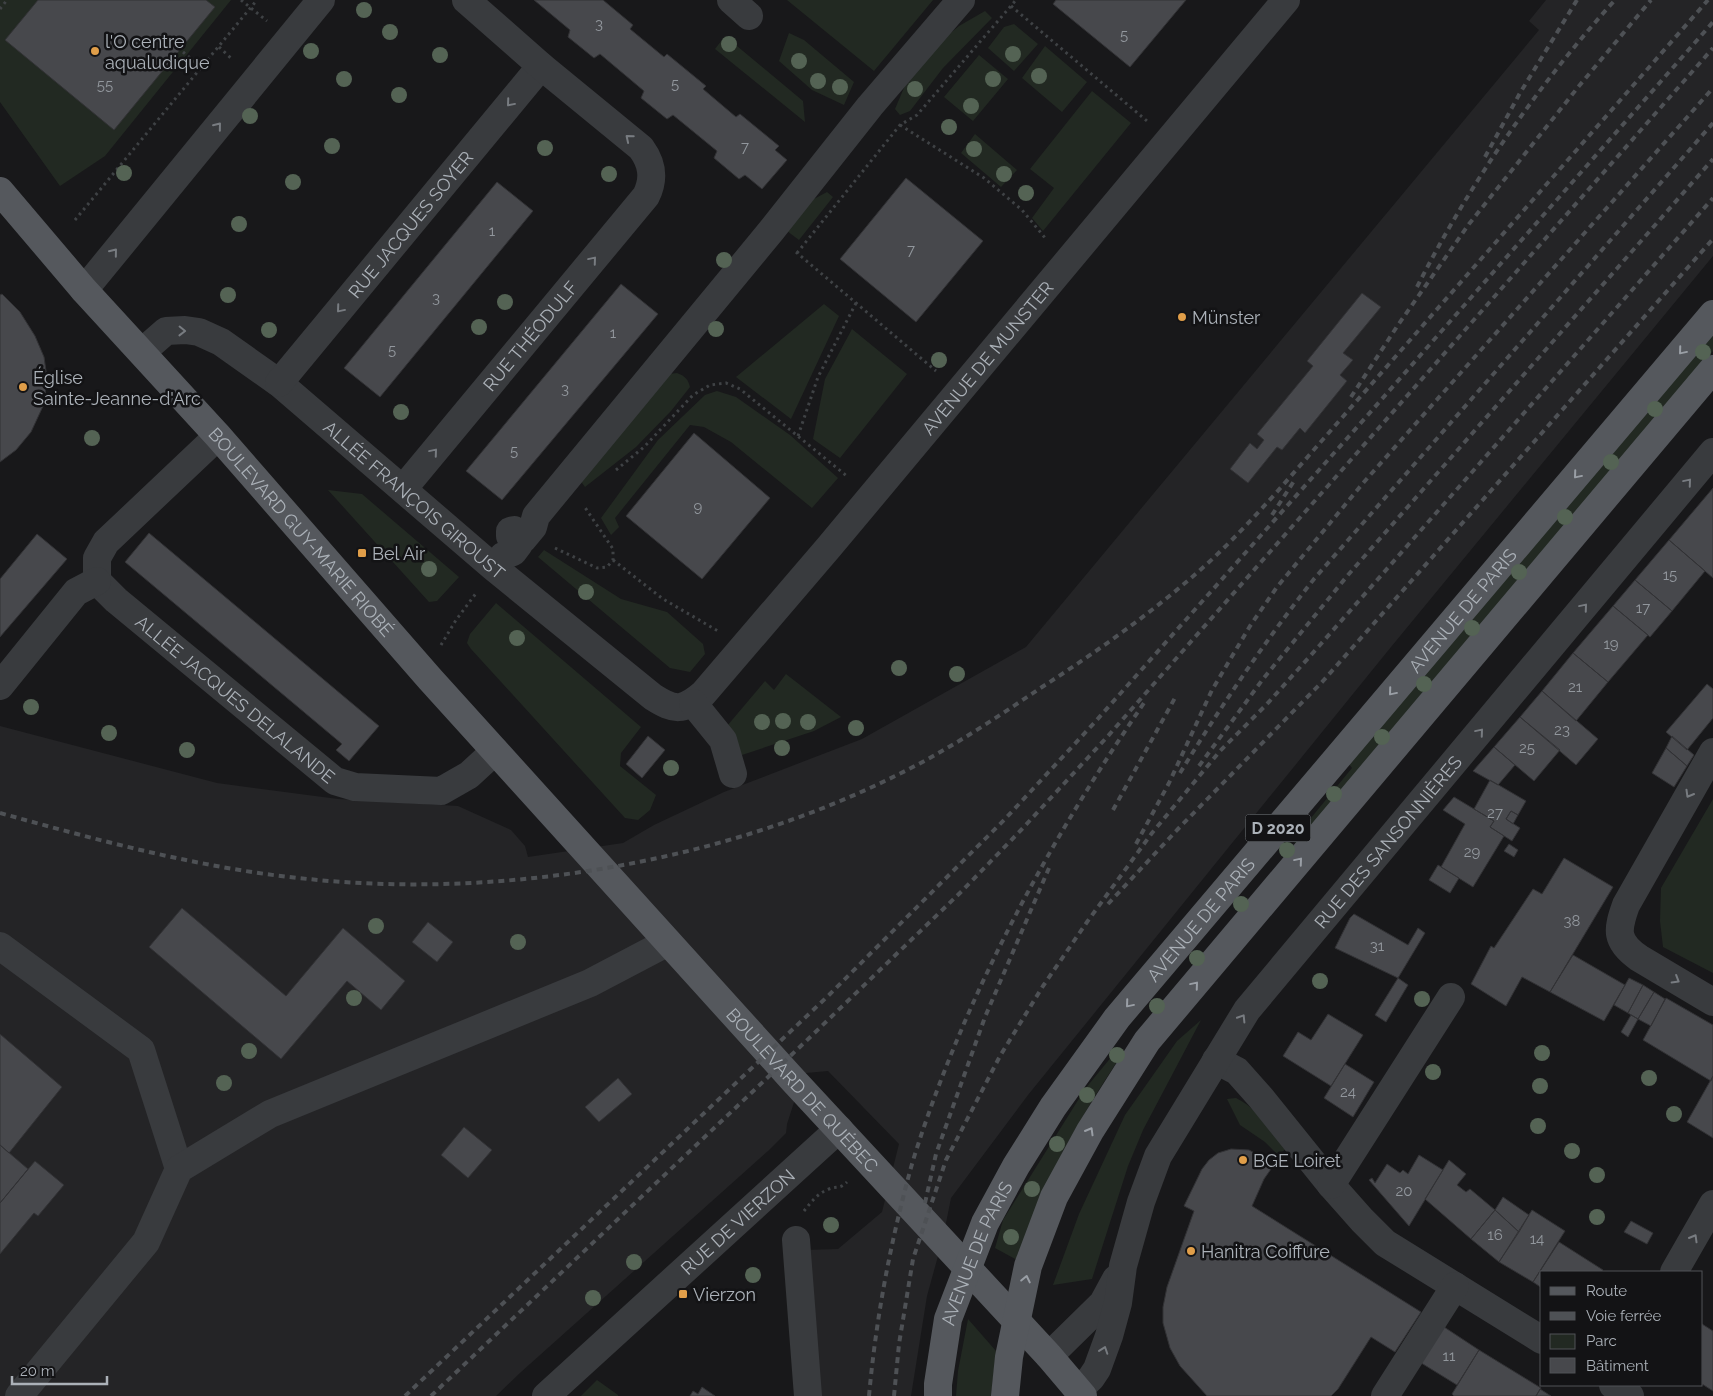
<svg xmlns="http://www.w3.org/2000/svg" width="1713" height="1396" viewBox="0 0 1713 1396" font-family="Raleway,sans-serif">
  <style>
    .built { fill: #242426 }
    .green { fill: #222922 }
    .building { fill: #47484c; stroke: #323235 }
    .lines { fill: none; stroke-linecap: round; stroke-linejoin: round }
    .path { stroke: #3f4245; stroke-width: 3; stroke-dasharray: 2.5 4; stroke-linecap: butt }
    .minor { stroke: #393b3e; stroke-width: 28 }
    .major { stroke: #55585d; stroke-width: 28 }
    .rail { stroke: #4e5155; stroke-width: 4; stroke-dasharray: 6 5; stroke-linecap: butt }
    .tree { fill: #546354 }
    .oneway { stroke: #787c81 }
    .oneway2 { stroke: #9a9fa6 }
    .poi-dot { fill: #e09e49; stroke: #131315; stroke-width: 2 }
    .labels { text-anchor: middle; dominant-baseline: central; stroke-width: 5; stroke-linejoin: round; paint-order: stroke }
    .number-label { font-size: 15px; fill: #92979d }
    .shield { fill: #131315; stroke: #7d8287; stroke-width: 1 }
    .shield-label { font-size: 16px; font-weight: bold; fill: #abb1b8 }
    .poi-label { font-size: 18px; fill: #abb1b8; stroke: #131315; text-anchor: start }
    .street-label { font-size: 18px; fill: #abb1b8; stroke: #131315 }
  </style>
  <rect width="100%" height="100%" fill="#18181a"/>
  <!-- built -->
  <path class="built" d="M1546,0H1713V256L1391,647L1028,1095L951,1198L943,1238L927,1296L911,1396H814L805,1250L838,1249L882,1212L899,1144L828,1071L795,1074L798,1090L787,1124L786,1133L768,1151L521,1372L496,1396H0V726L217,783L338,799L458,806L511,830L525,846L528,857L623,843L654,825L724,792L862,739L1026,647L1539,30L1529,21Z"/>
  <!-- green -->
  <path class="green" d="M0,0H231L105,156L60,186L0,102Z
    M787,0H933L874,71Z
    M985,11L992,18L943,68L910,111L900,115L895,109L909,76L936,45L959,26Z
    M1014,24L1038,44L1014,71L988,48L1004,27Z
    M789,33L804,40L854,82L844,105L812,90L779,61Z
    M725,36L803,101L805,122L715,49Z
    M1045,46L1087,82L1062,112L1022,78Z
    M979,55L1008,79L973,121L944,97Z
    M1092,91L1131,123L1043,231L1032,218L1054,188L1030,169Z
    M975,134L1017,170L1001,187L961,153Z
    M827,192L833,197L799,240L783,228L814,199Z
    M824,304L839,316L791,419L736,377Z
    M852,329L907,374L840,458L813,439L825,379Z
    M1713,332V351L1297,844L1292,841L1352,768L1349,764Z
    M677,373C685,376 688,379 690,387L671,411L636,447L585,487L580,480L661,375Z
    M717,391L736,397L790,435L838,478L812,508L731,442L704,427L690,425L615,518L619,527L611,535L601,518L658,440L705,395Z
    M328,490L362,494L459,577L437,601L429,602Z
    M544,550L621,599L667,612L703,644L705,654L690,672L670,668L538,557Z
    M496,603L641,727L621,753L620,766L656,795L650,810L638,820L625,818L471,649L467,643L470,634Z
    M786,674L841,717L814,731L742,755L727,726L765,681L774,690Z
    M1713,799V973L1663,947L1660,921L1661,888Z
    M1201,1020L1143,1130L1128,1166L1092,1279L1053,1285L1079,1214L1125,1115L1177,1041Z
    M1117,1050L1122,1054C1079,1119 1041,1185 1017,1260L995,1248L1003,1220L1085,1089Z
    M1236,1098C1258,1109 1271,1130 1287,1148L1278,1155L1265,1142L1240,1125L1227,1099Z
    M968,1319L996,1351L991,1396H956L958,1371Z
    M597,1380L618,1395V1396H581Z"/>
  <!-- building -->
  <path class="building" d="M38,0H206L215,7L114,130L5,40Z
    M534,0H603L633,25L630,29L664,57L667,54L706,86L703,89L736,117L740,114L779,146L775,150L787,160L762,189L745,175L739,179L714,158L717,151L673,115L667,119L641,98L644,91L600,54L594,58L568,37L570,30Z
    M1056,0H1186L1130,67L1053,4Z
    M906,178L983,241L916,322L840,259Z
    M497,182L533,211L380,397L344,368Z
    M621,284L658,314L502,500L466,471Z
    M1362,293L1381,307L1343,353L1353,360L1340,375L1347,381L1305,433L1300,428L1282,450L1277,447L1248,483L1230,469L1250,443L1257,449L1264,440L1257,434L1313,366L1307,361Z
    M2,294L20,312L35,336L44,357L47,378L44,404L31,432L16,450L0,462V295Z
    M694,433L770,498L702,579L626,516Z
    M1713,488V578L1669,540Z
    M149,533L379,726L349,761L336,750L342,744L125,562Z
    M37,534L67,559L0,637V579Z
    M1669,540L1705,571L1672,611L1635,580Z
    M1635,580L1672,611L1650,637L1613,606Z
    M1613,606L1648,635L1608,682L1573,653Z
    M1573,653L1608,682L1576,721L1542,691Z
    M1707,684L1713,689V718L1687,750L1666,732Z
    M1542,691L1598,739L1576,765L1520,717Z
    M1520,717L1560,750L1534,781L1494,747Z
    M648,736L665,750L642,778L626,764Z
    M1672,736L1694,755L1687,766L1666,748Z
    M1494,747L1515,765L1498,785L1473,771Z
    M1666,748L1687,766L1674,787L1652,773Z
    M1490,780L1526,801L1518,815L1511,811L1506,819L1520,828L1512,841L1490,827L1494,821L1474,809Z
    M1454,797L1494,821L1490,827L1504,836L1473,887L1441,867L1465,824L1443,810Z
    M1511,811L1518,815L1513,824L1506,819Z
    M1509,844L1518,850L1514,857L1504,851Z
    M1564,858L1613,887L1550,992L1522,977L1506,1006L1471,984L1491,946L1494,948L1533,889L1542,894Z
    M1438,865L1459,878L1450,893L1429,880Z
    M182,908L286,996L343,928L405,981L381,1010L347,981L281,1059L149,947Z
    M1354,914L1408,945L1418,928L1425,933L1398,978L1335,948L1350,918Z
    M428,922L453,942L437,962L412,942Z
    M1573,955L1625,985L1604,1021L1550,992Z
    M1398,978L1408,985L1386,1022L1375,1015Z
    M1629,978L1643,985L1628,1013L1614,1005Z
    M1643,985L1654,992L1638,1019L1628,1013Z
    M1654,992L1665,999L1651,1026L1638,1019Z
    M1666,998L1713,1025V1076L1711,1081L1643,1040Z
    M1328,1014L1363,1035L1331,1086L1283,1056L1298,1032L1311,1040Z
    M1631,1015L1638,1019L1628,1037L1621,1032Z
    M0,1034L62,1087L9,1153L0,1145Z
    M1345,1064L1374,1082L1353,1117L1324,1098Z
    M1713,1076V1138L1687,1122Z
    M618,1078L632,1094L599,1122L585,1107Z
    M464,1127L492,1150L468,1178L441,1155Z
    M0,1145L28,1169L0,1203Z
    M1231,1149L1249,1150L1260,1156L1271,1169L1264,1179L1252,1206L1421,1312L1395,1352L1371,1337L1338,1389L1331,1396H1207L1180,1366L1170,1348L1163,1323V1307L1167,1287L1194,1211L1184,1206L1202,1169L1209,1160L1218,1153Z
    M1419,1155L1443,1170L1409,1226L1369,1180L1372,1178L1375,1183L1387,1164L1400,1173L1403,1170L1408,1174Z
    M1449,1160L1466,1174L1457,1185L1466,1192L1470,1189L1495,1210L1471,1239L1425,1199Z
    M35,1161L64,1185L38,1216L34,1213L0,1254V1203Z
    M1503,1197L1529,1215L1519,1232L1495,1210Z
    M1495,1210L1519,1232L1499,1262L1471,1239Z
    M1532,1210L1565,1231L1533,1282L1499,1262Z
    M1631,1221L1653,1233L1647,1244L1624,1232Z
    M1559,1242L1603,1270L1601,1272H1542V1288L1533,1282Z
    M1702,1324L1713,1331V1391L1702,1384Z
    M1441,1325L1479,1350L1457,1385L1418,1361Z
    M1479,1350L1541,1388L1536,1396H1454L1452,1394Z
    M702,1387L715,1396H690L693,1391L698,1394Z
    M1540,1389L1551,1396H1536Z"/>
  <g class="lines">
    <!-- path -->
    <path class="path" d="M241,0L267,21
      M1011,6L1147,121
      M0,9L7,0
      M219,47L233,60
      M183,52L202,68
      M900,125L984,178L1022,210L1046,239
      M75,220L257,0
      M796,252L936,371
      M797,253L900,125L917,115L1016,0
      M798,436L818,377L856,303
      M616,470L644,447L693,395L710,385L726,383L740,389L848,477
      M555,548L597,568L607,567L613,560V549L584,506
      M613,560L663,599L718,631
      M441,645L456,620L477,592
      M804,1211C811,1202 818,1193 829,1189C837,1186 840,1189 847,1182"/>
    <!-- minor -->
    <g class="minor">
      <path d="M731,0L749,16"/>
      <path d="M84,290L321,0"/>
      <path id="s1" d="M142,352L166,331L185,330L199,332L221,342L279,383L493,567L653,697C675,711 683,711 703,694L829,547L1286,0"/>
      <path id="s2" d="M279,383L541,66"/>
      <path id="s3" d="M403,489L646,196C655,178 652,163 641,148L541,66L466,0"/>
      <path d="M503,556L513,552L519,544L510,536V531L514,530L523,539L533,527L536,516L771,231L870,106L961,0"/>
      <path id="s4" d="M97,581L116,600L335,781L355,787L441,791L469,775L495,751"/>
      <path d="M97,581V558L106,542L218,436"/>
      <path d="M0,686L76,592L97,581"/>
      <path d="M693,703L723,740L733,774"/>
      <path d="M1713,752L1626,905C1617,930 1615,941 1639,958L1713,1002"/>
      <path d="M0,946L141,1050L179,1169"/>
      <path d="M1216,1060L1237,1071L1261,1098L1331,1185L1362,1220L1385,1243L1542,1340"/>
      <path d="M1331,1185L1451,997"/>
      <path d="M796,1240L808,1396"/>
      <path d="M1674,1272L1713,1204"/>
      <path d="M1049,1356L1103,1303L1116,1279"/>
      <path d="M1613,1385L1630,1396"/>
      <path id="s5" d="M1078,1390L1091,1378L1097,1369L1109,1336L1118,1303L1123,1266L1141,1202L1158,1156L1247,1010L1713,452"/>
      <path d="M19,1396L146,1242L179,1169L270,1114L590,983L668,942"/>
      <path id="s6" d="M546,1396L839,1129"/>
      <path d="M1385,1396L1455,1286"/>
    </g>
    <!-- major -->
    <g class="major">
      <path id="s7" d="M0,191L84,290L218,436L430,679L793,1080L1049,1356L1083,1396"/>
      <path id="s8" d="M938,1396V1384L948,1319L985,1223L1016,1166L1053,1107L1117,1018L1713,314"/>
      <path d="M1005,1396L1009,1357L1028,1266L1054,1197L1090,1131L1147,1041L1713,369"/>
    </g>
    <!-- rail -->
    <path class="rail" d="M1485,157L1520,93L1577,0
      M1417,287C1470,183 1537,86 1615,0
      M1351,397L1398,325L1469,224L1579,86L1651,0
      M1272,515L1294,481
      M1199,766L1263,679L1348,575L1713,159
      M1180,773C1221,706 1265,641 1314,579L1713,123
      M1113,810L1176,696
      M0,813C101,841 203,869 308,879C502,899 720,863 895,776C945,752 993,720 1039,689C1098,651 1156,610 1208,563C1232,541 1254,517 1276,493L1708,0
      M1136,844L1169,783L1212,690L1250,626L1277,587L1364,482L1713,88
      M1108,904L1177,830L1323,681L1713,239
      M925,1203L936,1154L985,1017L1049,868
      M405,1396L829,995L1006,818L1095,722L1367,416L1713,22
      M431,1396L804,1043L962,891L1022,829L1108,736L1713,48
      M869,1396C875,1330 886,1266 902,1202C906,1186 910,1170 915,1154C966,994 1049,841 1144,703
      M894,1396L899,1344L913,1259L946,1160L1000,1056L1043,986L1087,922L1152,833L1220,751L1267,704L1320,645L1713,198"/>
  </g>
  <!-- trees -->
  <g class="tree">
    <circle cx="364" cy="10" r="8"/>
    <circle cx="390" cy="32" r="8"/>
    <circle cx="729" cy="44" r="8"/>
    <circle cx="311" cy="51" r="8"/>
    <circle cx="1013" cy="54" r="8"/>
    <circle cx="440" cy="55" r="8"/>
    <circle cx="799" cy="61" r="8"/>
    <circle cx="1039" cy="76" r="8"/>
    <circle cx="344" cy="79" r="8"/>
    <circle cx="993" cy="79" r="8"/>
    <circle cx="818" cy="81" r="8"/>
    <circle cx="840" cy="87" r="8"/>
    <circle cx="915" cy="89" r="8"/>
    <circle cx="399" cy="95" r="8"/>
    <circle cx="971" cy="106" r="8"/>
    <circle cx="250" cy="116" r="8"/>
    <circle cx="949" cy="127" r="8"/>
    <circle cx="332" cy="146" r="8"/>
    <circle cx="545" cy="148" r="8"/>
    <circle cx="974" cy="149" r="8"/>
    <circle cx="124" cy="173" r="8"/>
    <circle cx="609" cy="174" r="8"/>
    <circle cx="1004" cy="174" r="8"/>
    <circle cx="293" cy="182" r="8"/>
    <circle cx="1026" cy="193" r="8"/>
    <circle cx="239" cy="224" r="8"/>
    <circle cx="724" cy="260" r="8"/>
    <circle cx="228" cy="295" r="8"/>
    <circle cx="505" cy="302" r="8"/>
    <circle cx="479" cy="327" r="8"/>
    <circle cx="716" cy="329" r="8"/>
    <circle cx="269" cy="330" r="8"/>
    <circle cx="1703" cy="352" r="8"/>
    <circle cx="939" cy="360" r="8"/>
    <circle cx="1655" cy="409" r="8"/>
    <circle cx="401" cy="412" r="8"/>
    <circle cx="92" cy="438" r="8"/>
    <circle cx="1611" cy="462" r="8"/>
    <circle cx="1565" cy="517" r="8"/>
    <circle cx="429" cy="569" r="8"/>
    <circle cx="1519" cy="572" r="8"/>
    <circle cx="586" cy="592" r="8"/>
    <circle cx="1472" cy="628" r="8"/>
    <circle cx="517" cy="638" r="8"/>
    <circle cx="899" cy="668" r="8"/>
    <circle cx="957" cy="674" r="8"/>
    <circle cx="1424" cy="684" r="8"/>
    <circle cx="31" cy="707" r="8"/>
    <circle cx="783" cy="721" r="8"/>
    <circle cx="762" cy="722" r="8"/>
    <circle cx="808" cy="722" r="8"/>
    <circle cx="856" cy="728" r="8"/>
    <circle cx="109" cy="733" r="8"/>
    <circle cx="1382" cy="737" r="8"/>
    <circle cx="782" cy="748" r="8"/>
    <circle cx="187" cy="750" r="8"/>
    <circle cx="671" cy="768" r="8"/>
    <circle cx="1334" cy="794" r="8"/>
    <circle cx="1287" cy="850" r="8"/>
    <circle cx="1241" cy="904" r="8"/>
    <circle cx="376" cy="926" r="8"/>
    <circle cx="518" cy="942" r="8"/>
    <circle cx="1197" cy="958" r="8"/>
    <circle cx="1320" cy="981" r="8"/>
    <circle cx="354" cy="998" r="8"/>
    <circle cx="1422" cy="999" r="8"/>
    <circle cx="1157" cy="1006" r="8"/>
    <circle cx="249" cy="1051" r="8"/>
    <circle cx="1542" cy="1053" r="8"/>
    <circle cx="1117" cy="1055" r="8"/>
    <circle cx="1433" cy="1072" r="8"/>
    <circle cx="1649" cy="1078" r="8"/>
    <circle cx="224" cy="1083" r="8"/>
    <circle cx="1540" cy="1086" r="8"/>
    <circle cx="1087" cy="1095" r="8"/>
    <circle cx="1674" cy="1114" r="8"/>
    <circle cx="1538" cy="1126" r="8"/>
    <circle cx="1057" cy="1144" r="8"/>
    <circle cx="1572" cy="1151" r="8"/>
    <circle cx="1597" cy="1175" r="8"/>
    <circle cx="1032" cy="1189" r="8"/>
    <circle cx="1597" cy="1217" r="8"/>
    <circle cx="831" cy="1225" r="8"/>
    <circle cx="1011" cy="1237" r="8"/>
    <circle cx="634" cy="1262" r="8"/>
    <circle cx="753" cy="1275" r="8"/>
    <circle cx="593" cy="1298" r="8"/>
  </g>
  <!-- one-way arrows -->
  <defs><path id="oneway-chevron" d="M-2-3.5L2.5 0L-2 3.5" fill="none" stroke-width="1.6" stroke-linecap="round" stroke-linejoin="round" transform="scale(1.25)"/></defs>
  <g class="oneway">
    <use href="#oneway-chevron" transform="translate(510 103) rotate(130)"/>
    <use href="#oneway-chevron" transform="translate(218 126) rotate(-51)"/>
    <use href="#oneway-chevron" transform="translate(629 138) rotate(-140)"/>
    <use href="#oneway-chevron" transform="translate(114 252) rotate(-51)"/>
    <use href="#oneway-chevron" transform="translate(593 260) rotate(-50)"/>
    <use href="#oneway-chevron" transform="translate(340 309) rotate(130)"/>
    <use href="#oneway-chevron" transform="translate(182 331) rotate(1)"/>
    <use href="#oneway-chevron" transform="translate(434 452) rotate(-50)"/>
    <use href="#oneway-chevron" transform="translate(1688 482) rotate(-50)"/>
    <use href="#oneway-chevron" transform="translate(1584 607) rotate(-50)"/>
    <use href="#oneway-chevron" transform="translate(1480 732) rotate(-50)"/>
    <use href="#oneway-chevron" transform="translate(1689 794) rotate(120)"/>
    <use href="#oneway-chevron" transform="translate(1676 980) rotate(31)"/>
    <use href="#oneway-chevron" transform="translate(1242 1018) rotate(-58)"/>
    <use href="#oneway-chevron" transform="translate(1694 1238) rotate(-60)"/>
    <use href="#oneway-chevron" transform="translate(1104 1350) rotate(-71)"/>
  </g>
  <g class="oneway2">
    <use href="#oneway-chevron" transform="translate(1682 351) rotate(130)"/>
    <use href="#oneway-chevron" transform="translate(1577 475) rotate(130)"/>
    <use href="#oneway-chevron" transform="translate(1392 692) rotate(130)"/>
    <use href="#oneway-chevron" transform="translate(1299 861) rotate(-50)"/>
    <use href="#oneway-chevron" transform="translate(1195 985) rotate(-50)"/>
    <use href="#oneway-chevron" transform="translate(1129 1004) rotate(130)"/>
    <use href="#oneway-chevron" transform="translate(1090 1131) rotate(-60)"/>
    <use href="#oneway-chevron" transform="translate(1026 1279) rotate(-78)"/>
  </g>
  <!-- markers -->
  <g class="poi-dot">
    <circle cx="95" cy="51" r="5"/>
    <circle cx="1182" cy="317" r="5"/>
    <circle cx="23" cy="387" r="5"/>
    <rect x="357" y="548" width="10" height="10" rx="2.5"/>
    <circle cx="1243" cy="1160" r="5"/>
    <circle cx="1191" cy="1251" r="5"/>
    <rect x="678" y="1289" width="10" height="10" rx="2.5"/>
  </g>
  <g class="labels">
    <!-- number labels -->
    <g class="number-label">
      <text x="599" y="24">3</text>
      <text x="1124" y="35">5</text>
      <text x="675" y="84">5</text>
      <text x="105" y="85">55</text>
      <text x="745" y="147">7</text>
      <text x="492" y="231">1</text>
      <text x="911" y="250">7</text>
      <text x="436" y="298">3</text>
      <text x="613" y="333">1</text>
      <text x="392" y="350">5</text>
      <text x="565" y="389">3</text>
      <text x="514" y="451">5</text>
      <text x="698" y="507">9</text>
      <text x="1670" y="575">15</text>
      <text x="1643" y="608">17</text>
      <text x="1611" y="644">19</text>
      <text x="1575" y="687">21</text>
      <text x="1562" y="730">23</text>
      <text x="1527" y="748">25</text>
      <text x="1495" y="813">27</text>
      <text x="1472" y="852">29</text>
      <text x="1572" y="921">38</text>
      <text x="1377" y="946">31</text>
      <text x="1348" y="1092">24</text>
      <text x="1404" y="1191">20</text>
      <text x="1495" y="1235">16</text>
      <text x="1537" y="1239">14</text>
      <text x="1449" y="1356">11</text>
    </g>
    <!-- shield labels -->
    <rect class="shield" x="1245.5" y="814.5" width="65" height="27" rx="4"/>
    <g class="shield-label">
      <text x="1278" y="828">D 2020</text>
    </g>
    <!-- poi labels -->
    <g class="poi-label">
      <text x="105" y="41">l'O centre<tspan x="105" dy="21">aqualudique</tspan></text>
      <text x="1192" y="317">Münster</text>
      <text x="33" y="377">Église<tspan x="33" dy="21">Sainte-Jeanne-d'Arc</tspan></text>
      <text x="372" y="553">Bel Air</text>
      <text x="1253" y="1160">BGE Loiret</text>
      <text x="1201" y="1251">Hanitra Coiffure</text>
      <text x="693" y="1294">Vierzon</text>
    </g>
    <!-- street labels -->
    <g class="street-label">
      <text stroke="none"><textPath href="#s2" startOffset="206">RUE JACQUES SOYER</textPath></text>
      <text stroke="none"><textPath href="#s3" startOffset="199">RUE THÉODULF</textPath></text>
      <text stroke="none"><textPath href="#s1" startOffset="1145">AVENUE DE MUNSTER</textPath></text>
      <text stroke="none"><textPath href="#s1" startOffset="339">ALLÉE FRANÇOIS GIROUST</textPath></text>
      <text stroke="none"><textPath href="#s7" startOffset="455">BOULEVARD GUY-MARIE RIOBÉ</textPath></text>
      <text stroke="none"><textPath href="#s8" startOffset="959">AVENUE DE PARIS</textPath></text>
      <text stroke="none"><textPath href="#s4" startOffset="182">ALLÉE JACQUES DELALANDE</textPath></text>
      <text stroke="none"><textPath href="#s5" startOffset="641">RUE DES SANSONNIÈRES</textPath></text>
      <text stroke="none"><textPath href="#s8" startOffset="554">AVENUE DE PARIS</textPath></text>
      <text stroke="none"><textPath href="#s7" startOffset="1205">BOULEVARD DE QUÉBEC</textPath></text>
      <text stroke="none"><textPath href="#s6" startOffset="259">RUE DE VIERZON</textPath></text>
      <text stroke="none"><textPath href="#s8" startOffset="149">AVENUE DE PARIS</textPath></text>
    </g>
  </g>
  <!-- legend -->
  <rect x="1540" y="1271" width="162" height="115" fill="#131315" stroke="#505256"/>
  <rect x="1550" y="1287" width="25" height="8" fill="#55585d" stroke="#505256"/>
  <text x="1586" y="1296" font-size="15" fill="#abb1b8">Route</text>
  <rect x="1550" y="1312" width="25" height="8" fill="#4e5155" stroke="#505256"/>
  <text x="1586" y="1321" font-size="15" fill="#abb1b8">Voie ferrée</text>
  <rect x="1550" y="1334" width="25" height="15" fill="#222922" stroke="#505256"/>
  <text x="1586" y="1346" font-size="15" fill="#abb1b8">Parc</text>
  <rect x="1550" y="1358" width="25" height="15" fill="#47484c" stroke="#505256"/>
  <text x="1586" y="1371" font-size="15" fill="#abb1b8">Bâtiment</text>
  <!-- scale -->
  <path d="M12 1376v8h95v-8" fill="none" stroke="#abb1b8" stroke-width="2.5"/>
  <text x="20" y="1376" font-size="15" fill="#abb1b8" stroke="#131315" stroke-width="4" paint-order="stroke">20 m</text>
</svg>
